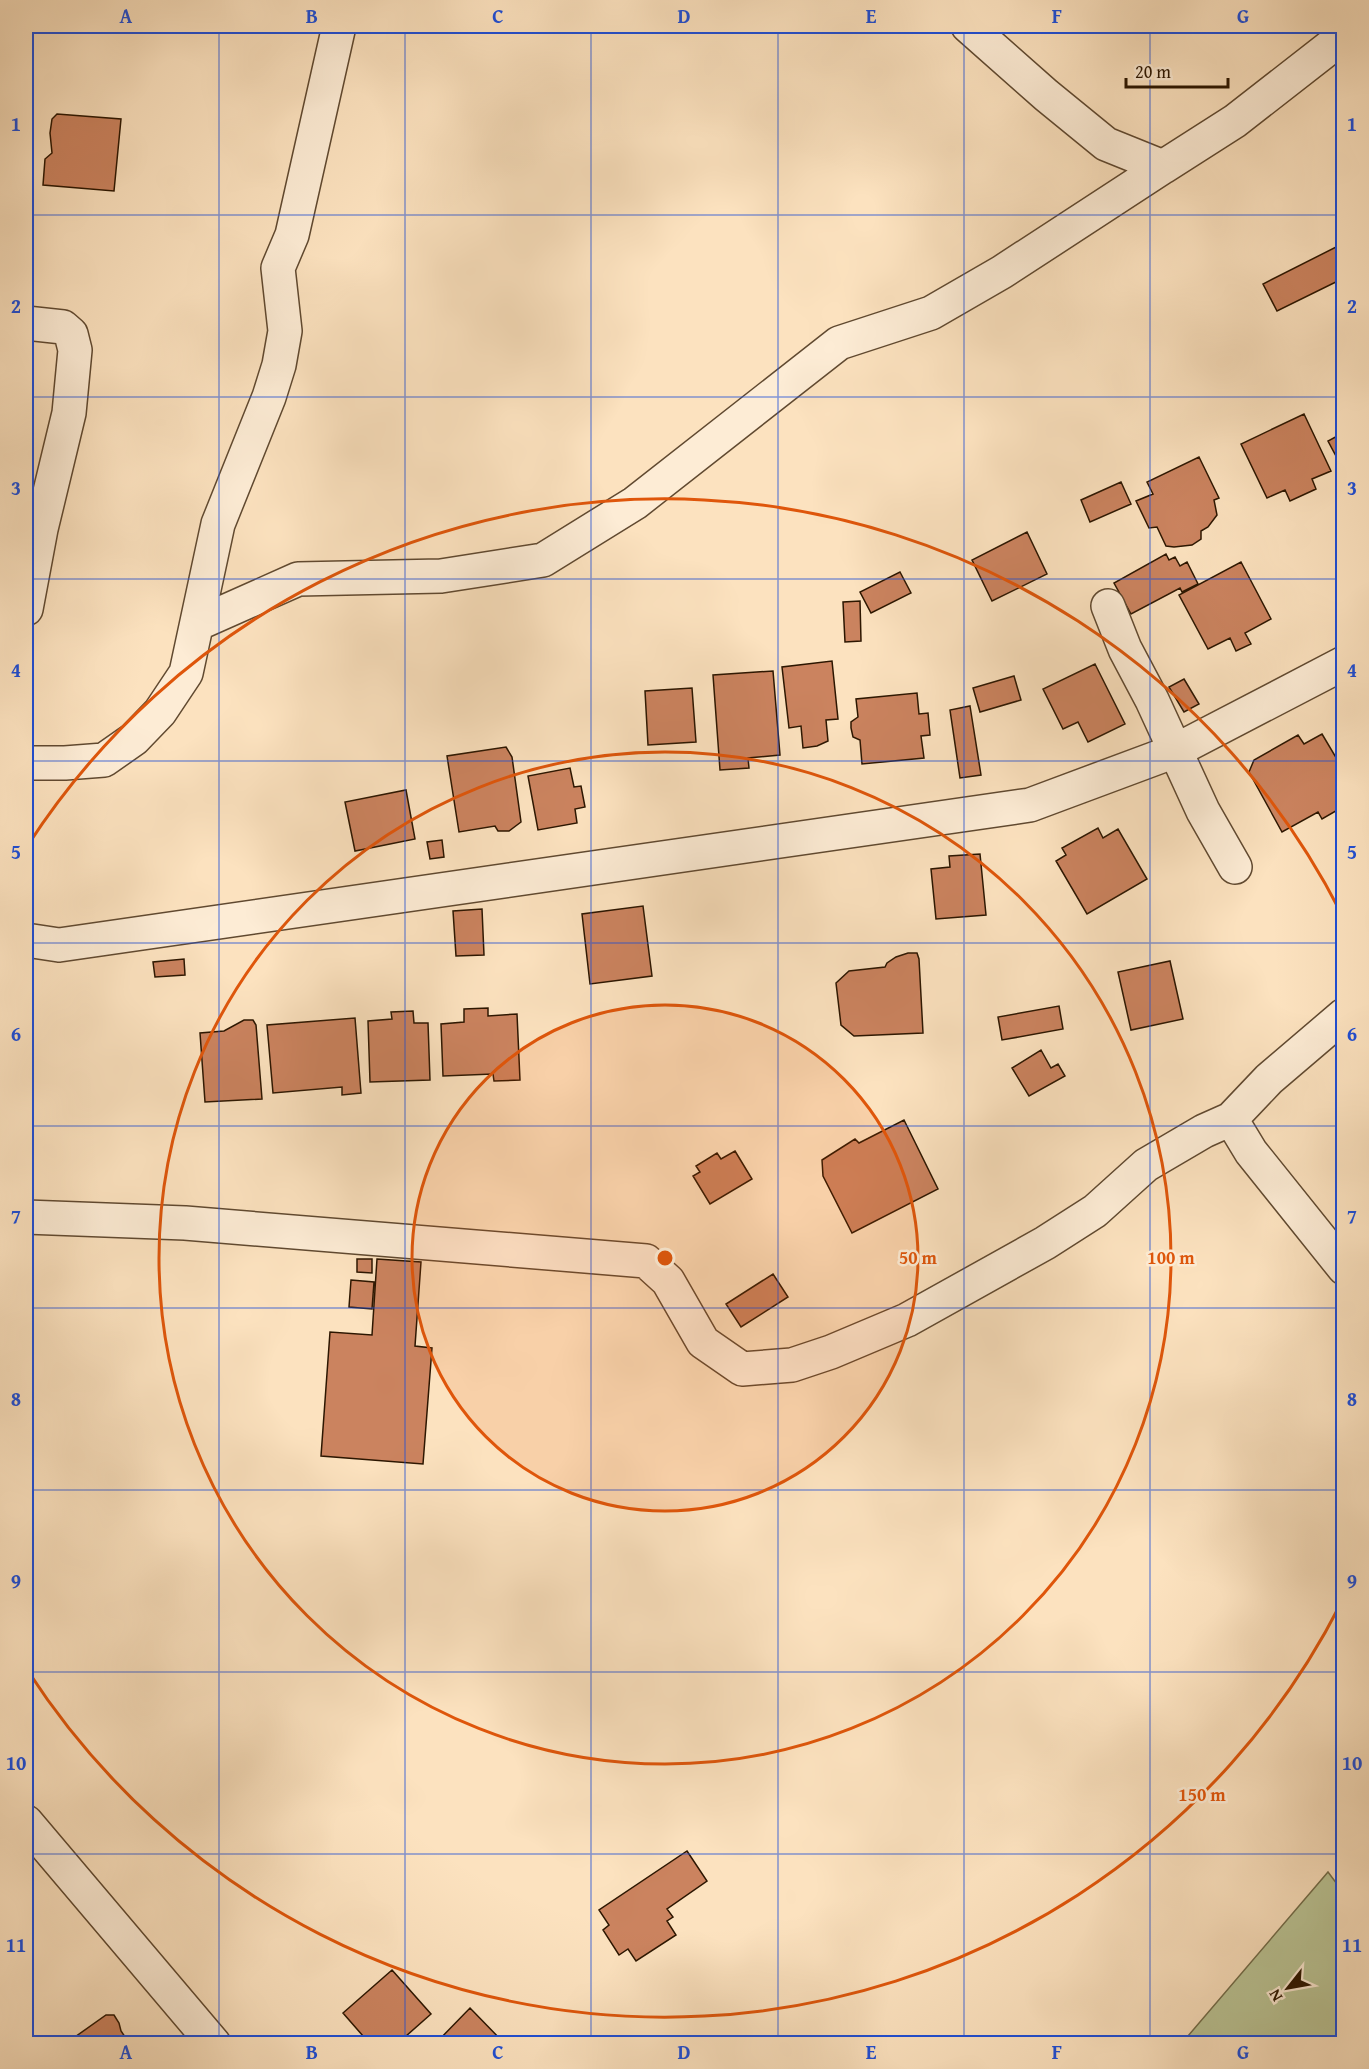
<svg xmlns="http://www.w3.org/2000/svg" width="1369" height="2069" viewBox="0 0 1369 2069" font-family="'Gentium Book Plus',serif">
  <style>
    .green { fill: #bac495; stroke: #736d4a; stroke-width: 1.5 }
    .building { fill: #cb835f; stroke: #2c1600; stroke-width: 1.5 }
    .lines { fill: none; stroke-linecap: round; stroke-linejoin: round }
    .minor-casing { stroke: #604930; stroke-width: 36 }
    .minor { stroke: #fdecd5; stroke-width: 33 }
    .grid { fill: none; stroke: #1d4ed8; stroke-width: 1.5; stroke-opacity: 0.55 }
    .ring { fill: none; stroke: #df560b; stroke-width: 3 }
    .centre { fill: #df560b; stroke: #fdecd5; stroke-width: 3 }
    .ring-label { font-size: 18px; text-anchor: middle; font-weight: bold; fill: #df560b; stroke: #fdecd5; stroke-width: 5; stroke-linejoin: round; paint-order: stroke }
    .neatline { fill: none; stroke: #1d4ed8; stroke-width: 2 }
    .grid-label { font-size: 20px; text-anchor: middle; font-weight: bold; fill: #1d4ed8 }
  </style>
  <rect width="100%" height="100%" fill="#fce2bf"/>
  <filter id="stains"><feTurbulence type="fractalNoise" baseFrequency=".00333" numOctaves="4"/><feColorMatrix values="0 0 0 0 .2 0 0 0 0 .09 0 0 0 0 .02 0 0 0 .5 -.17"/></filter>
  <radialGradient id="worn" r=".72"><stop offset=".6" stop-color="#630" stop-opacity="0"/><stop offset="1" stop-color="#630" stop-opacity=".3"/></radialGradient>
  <!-- green -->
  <path class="green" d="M1328,1872L1343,1892V2043H1182Z"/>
  <!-- building -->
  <path class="building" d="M57,114L121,119L114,191L43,185L45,159L52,153L50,133L52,119Z
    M1344,243V278L1277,311L1263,284Z
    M1304,414L1331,471L1312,479L1316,489L1290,501L1285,490L1267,498L1241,444Z
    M1341,434L1344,438V454L1337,458L1328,441Z
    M1199,457L1219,498L1214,500L1217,515L1208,527L1201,531V539L1192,545L1174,547L1166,546L1157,527L1149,528L1136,501L1153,494L1147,482Z
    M1121,482L1131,504L1090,522L1081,500Z
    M1027,532L1047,574L992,601L972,560Z
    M1166,554L1169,560L1175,557L1180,566L1187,562L1198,584L1182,592L1180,588L1131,614L1114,583Z
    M1241,562L1271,619L1245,633L1251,644L1236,651L1230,638L1208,649L1179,595Z
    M900,572L911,593L871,613L860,592Z
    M860,601L861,641L845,642L843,602Z
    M832,661L838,719L826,720L828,741L817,746L803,748L801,726L789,728L782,667Z
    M1095,664L1125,724L1088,742L1078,722L1063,729L1043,689Z
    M773,671L780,755L748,758L749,768L720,770L713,675Z
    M1014,676L1021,700L980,712L973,688Z
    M1184,679L1199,704L1184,712L1169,687Z
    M692,688L696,742L648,745L645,691Z
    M917,693L919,714L928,713L930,735L921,736L924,758L862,764L860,740L853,737L851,728V722L858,717L856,699Z
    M970,706L981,775L960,778L950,710Z
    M1322,734L1344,771V803L1339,805L1341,808L1322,819L1318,812L1282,832L1249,772L1254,760L1298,735L1304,744Z
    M506,747L512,757L521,822L509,831H498L495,826L459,832L447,756Z
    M570,768L574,787L581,786L585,807L575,809L577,823L538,830L528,776Z
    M406,790L415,839L355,851L345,802Z
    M1098,828L1103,838L1118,829L1147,879L1087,914L1056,861L1066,855L1062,848Z
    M442,840L444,857L430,859L427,842Z
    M980,854L986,915L936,919L931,869L950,867L949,856Z
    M643,906L652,976L590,984L582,914Z
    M482,909L484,955L456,956L453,911Z
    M908,953H917L919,959L923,1033L854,1036L841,1025L836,983L849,971L885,967L887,963L896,957Z
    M184,959L185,975L155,977L153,962Z
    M1170,961L1183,1019L1131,1030L1118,972Z
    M1059,1006L1063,1029L1002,1040L998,1017Z
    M488,1008V1016L517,1014L520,1080L494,1081L493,1074L443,1076L441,1024L464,1022V1009Z
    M413,1011L414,1023H428L430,1080L370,1082L368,1021L392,1019L391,1012Z
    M355,1018L361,1093L342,1095V1087L273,1093L267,1025Z
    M244,1020H253L256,1025L262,1099L205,1102L200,1033L224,1031Z
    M1041,1050L1051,1068L1058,1064L1065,1076L1029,1096L1012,1068Z
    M904,1120L938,1189L852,1233L823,1176L822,1160L855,1139L859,1143Z
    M735,1151L752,1179L710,1204L693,1176L700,1172L696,1166L717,1153L721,1159Z
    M357,1259H372V1273L357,1272Z
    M377,1259L421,1262L415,1346L432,1348L423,1464L321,1456L330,1332L372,1335Z
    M773,1274L788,1297L741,1327L726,1304Z
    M351,1280L374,1282L372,1309L349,1307Z
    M687,1851L707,1881L667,1909L673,1917L667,1921L676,1935L636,1961L628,1949L619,1955L603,1930L609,1925L599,1910Z
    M392,1970L431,2014L397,2044H370L343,2013Z
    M470,2008L505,2044H435Z
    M106,2015H114L119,2023L121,2031L130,2044H65Z"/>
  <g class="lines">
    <defs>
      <path id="minor" d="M968,26L1046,95L1106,144L1163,167L1235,121L1344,36
        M26,323L63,327L71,334L75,350L69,413L41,529L26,609
        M1108,606L1125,649L1152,700L1203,811L1235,867
        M197,624L298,579L441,576L543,560L635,503L839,343L931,313L1002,272L1163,167
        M26,763H65L104,760L134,739L160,712L186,673L218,524L269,397L279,365L285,331L278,268L292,235L339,26
        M26,940L59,945L1030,805L1175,751L1344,663
        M1231,1119L1269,1079L1344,1015
        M26,1217L185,1223L646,1261L668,1281L703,1342L742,1369L792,1365L831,1352L907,1320L1045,1243L1095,1211L1146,1165L1204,1131L1231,1119L1251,1152L1344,1268
        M26,1822L214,2044"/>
    </defs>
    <!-- minor casing -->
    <use href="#minor" class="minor-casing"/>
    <!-- minor -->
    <use href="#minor" class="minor"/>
  </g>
  <!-- grid -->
  <path class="grid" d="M219,26V2044M405,26V2044M591,26V2044M778,26V2044M964,26V2044M1150,26V2044M26,215H1344M26,397H1344M26,579H1344M26,761H1344M26,943H1344M26,1126H1344M26,1308H1344M26,1490H1344M26,1672H1344M26,1854H1344"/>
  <!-- distance rings -->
  <circle cx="665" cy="1258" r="253" fill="#df560b" fill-opacity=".12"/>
  <g class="ring">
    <circle cx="665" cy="1258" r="253"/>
    <circle cx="665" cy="1258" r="506"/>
    <path d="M1341 1603A759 759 0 0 1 28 1671M28 845A759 759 0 0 1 1341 913"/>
  </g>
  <circle cx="665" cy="1258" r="9" class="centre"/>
  <g class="ring-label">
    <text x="918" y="1264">50 m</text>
    <text x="1171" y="1264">100 m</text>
    <text x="1202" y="1801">150 m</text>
  </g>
  <!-- margin -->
  <rect width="1369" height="2069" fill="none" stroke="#fce2bf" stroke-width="66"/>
  <!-- north arrow -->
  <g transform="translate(1288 1988) rotate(239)" stroke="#fdecd5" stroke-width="4.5" paint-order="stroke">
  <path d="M0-4.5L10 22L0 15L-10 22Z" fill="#2c1600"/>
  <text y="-9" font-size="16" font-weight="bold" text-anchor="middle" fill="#2c1600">N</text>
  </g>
  <!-- scale -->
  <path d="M1126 78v9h102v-9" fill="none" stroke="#2c1600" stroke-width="3"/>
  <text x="1135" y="78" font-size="18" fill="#2c1600" stroke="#fdecd5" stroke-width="4.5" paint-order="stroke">20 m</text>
  <rect x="33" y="33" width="1303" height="2003" class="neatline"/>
  <g class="grid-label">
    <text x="126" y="23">A</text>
    <text x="312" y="23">B</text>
    <text x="498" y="23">C</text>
    <text x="684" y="23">D</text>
    <text x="871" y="23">E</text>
    <text x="1057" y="23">F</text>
    <text x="1243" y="23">G</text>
    <text x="16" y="131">1</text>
    <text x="1352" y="131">1</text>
    <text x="16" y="313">2</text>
    <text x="1352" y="313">2</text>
    <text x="16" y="495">3</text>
    <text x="1352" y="495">3</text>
    <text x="16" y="677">4</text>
    <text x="1352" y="677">4</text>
    <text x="16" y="859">5</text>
    <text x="1352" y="859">5</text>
    <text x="16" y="1041">6</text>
    <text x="1352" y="1041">6</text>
    <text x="16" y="1223">7</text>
    <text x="1352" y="1223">7</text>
    <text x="16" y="1406">8</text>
    <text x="1352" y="1406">8</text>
    <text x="16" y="1588">9</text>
    <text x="1352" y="1588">9</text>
    <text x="16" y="1770">10</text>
    <text x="1352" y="1770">10</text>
    <text x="16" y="1952">11</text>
    <text x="1352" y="1952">11</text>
    <text x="126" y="2059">A</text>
    <text x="312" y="2059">B</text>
    <text x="498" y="2059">C</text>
    <text x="684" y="2059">D</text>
    <text x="871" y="2059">E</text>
    <text x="1057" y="2059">F</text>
    <text x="1243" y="2059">G</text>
  </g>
  <rect width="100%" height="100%" filter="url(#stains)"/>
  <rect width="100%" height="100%" fill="url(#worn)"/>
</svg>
